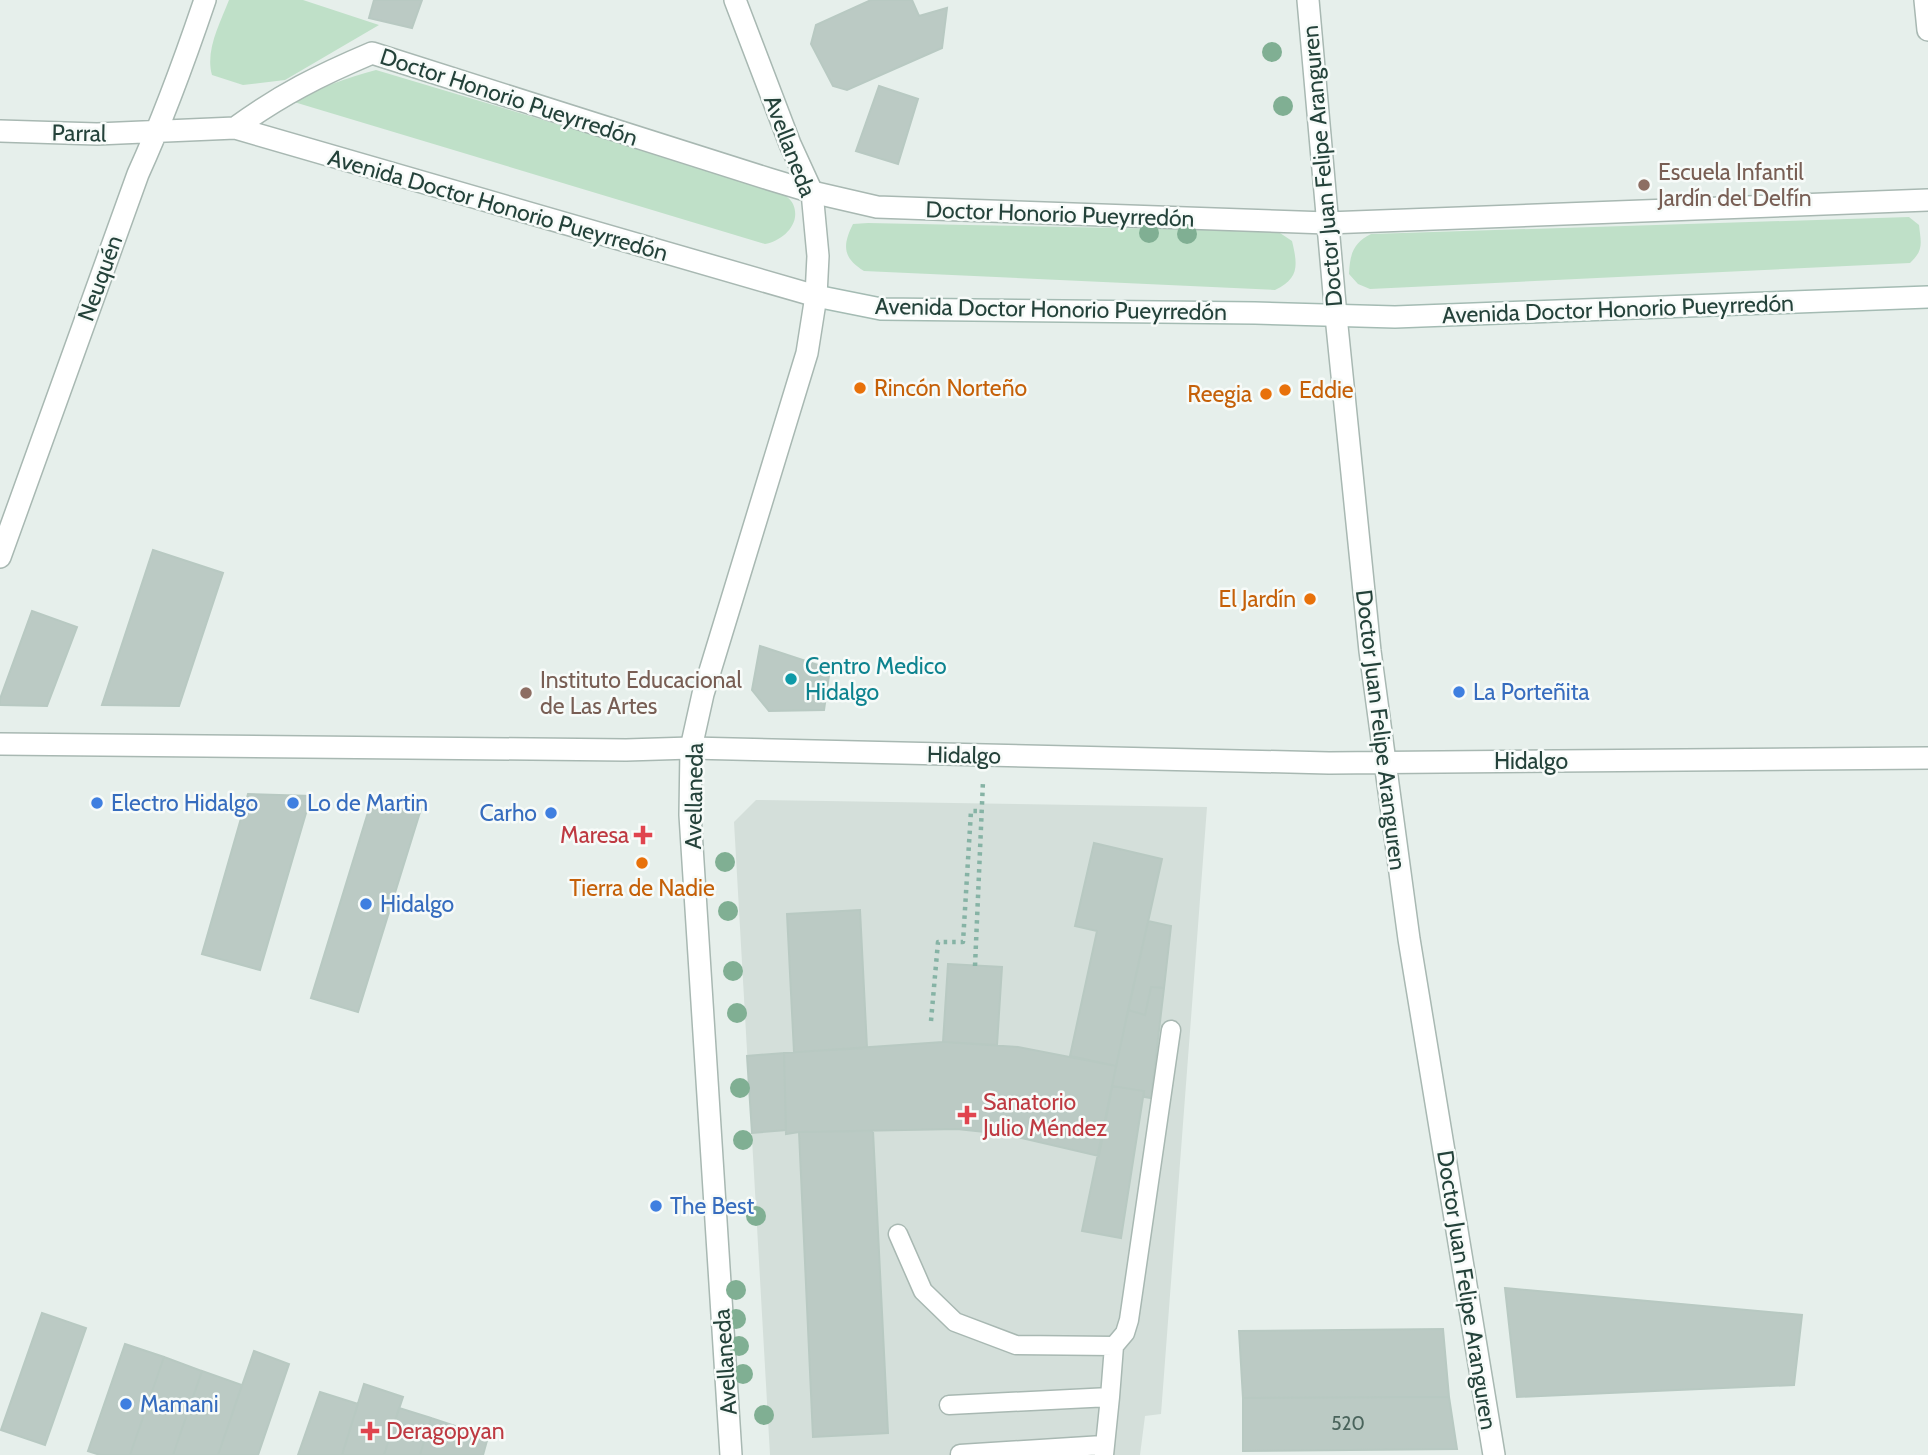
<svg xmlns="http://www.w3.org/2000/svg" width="1928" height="1455" viewBox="0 0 1928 1455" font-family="Cabin,sans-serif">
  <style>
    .built { fill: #d4dfda }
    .green { fill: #bfe0c8 }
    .building { fill: #bbcac4; stroke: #b8c9c2; stroke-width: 2 }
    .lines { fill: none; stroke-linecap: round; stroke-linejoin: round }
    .service-casing { stroke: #a8b8b2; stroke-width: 21 }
    .minor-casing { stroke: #a8b8b2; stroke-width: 24 }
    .tertiary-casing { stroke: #a8b8b2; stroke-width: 24 }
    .secondary-casing { stroke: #a4bbb3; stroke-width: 24 }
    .path { stroke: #86b3a5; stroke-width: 4.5; stroke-dasharray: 3.5 5; stroke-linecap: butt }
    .service { stroke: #fff; stroke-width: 18 }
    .minor { stroke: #fff; stroke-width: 21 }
    .tertiary { stroke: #fff; stroke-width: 21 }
    .secondary { stroke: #fff; stroke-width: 21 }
    .tree { fill: #80af93 }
    .education-dot { fill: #8d6e63; stroke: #f7fbf9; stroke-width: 2.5 }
    .food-dot { fill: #e8710a; stroke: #f7fbf9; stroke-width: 2.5 }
    .culture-dot { fill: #0f9aa8; stroke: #f7fbf9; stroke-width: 2.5 }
    .shop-dot { fill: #3f7fe0; stroke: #f7fbf9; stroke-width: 2.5 }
    .health-dot { fill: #e0444e; stroke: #f7fbf9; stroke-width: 2.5 }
    .labels { text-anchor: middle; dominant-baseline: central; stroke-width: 5; stroke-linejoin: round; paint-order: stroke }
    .number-label { font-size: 19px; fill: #4a645c }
    .street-label { font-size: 23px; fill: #24423a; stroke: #f7fbf9 }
    .education-label { font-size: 23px; fill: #785e54; stroke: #f7fbf9; text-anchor: start }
    .food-label { font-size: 23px; fill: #c56008; stroke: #f7fbf9; text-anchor: start }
    .culture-label { font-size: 23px; fill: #0d838f; stroke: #f7fbf9; text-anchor: start }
    .shop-label { font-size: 23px; fill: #366cbe; stroke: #f7fbf9; text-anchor: start }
    .health-label { font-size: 23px; fill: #be3a42; stroke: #f7fbf9; text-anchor: start }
  </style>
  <rect width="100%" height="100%" fill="#e6efeb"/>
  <!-- built -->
  <path class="built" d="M756,800L1207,807L1161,1414L1145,1416L1140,1455H770L734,822Z"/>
  <!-- green -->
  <path class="green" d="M229,0H303L379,25L285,80L243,85L212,75C205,51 220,23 229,0Z
    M376,70L781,191C784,195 791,199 793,204C802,224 782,241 765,244L294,102C319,87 347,78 376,70Z
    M1909,217L1919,225C1921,243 1924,250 1910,263L1370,289L1358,284L1349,274C1350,254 1353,243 1371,234Z
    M868,223L1277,231L1292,241C1298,266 1299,278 1275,290L864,271C843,258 842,246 853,224Z"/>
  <!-- building -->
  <path class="building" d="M374,0H422L412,28L369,18Z
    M871,0H912L919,16L947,8L942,48L847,90L833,86L811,44L816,25Z
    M879,86L918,99L898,164L856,151Z
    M153,550L223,573L179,706L102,705Z
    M32,611L77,627L47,706L0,705V699Z
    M760,646L830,669L824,710L769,711L752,690Z
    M248,794L311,796L260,970L202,954Z
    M369,809H421L358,1012L311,998Z
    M1094,843L1162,859L1116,1066L1070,1056L1097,931L1075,926Z
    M860,910L867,1048L794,1052L787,914Z
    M1148,921L1171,926L1164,988L1151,987L1145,1015L1128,1010Z
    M948,964L1002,967L997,1045L943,1042Z
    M1151,987L1164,988L1151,1098L1144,1097V1091L1112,1086L1128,1010L1145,1015Z
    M943,1042L1018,1047L1116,1066L1099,1156L1004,1134L957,1129L799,1132L786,1134L784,1053Z
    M784,1053L786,1130L752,1133L747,1056Z
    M1112,1086L1144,1091L1121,1238L1082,1231Z
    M873,1131L888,1433L813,1437L799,1132Z
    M1505,1288L1802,1315L1794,1385L1517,1397Z
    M42,1313L86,1328L45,1445L1,1430Z
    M1443,1329L1449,1397L1243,1398L1239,1331Z
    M125,1344L164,1357L130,1455H100L88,1451Z
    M254,1351L289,1364L258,1455H218Z
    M164,1357L202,1371L173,1455H130Z
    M202,1371L242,1385L218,1455H173Z
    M364,1384L403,1397L384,1455H342Z
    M320,1392L358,1404L342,1455H298Z
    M1449,1397L1457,1449L1243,1451V1398Z
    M399,1408L431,1418L420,1455H384Z
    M431,1418L488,1437L483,1455H420Z"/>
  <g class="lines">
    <defs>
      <path id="service" d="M898,1234L923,1291L955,1322L1016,1345L1114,1346L1110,1397
        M1114,1346L1125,1333L1129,1320L1171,1030
        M949,1405L1110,1397L1104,1455
        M960,1454L1103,1445"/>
      <path id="minor" d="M1308,0L1336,316L1370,651L1409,939L1494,1455
        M1925,0L1928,30
        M235,128C280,95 320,75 372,53L769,179L812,192L877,207L1327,223L1928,200
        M0,131L97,134L235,128L816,296
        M0,557L138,174C164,117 185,59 205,0
        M0,744L626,750L691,748L1329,763L1928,758"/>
      <path id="tertiary" d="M731,1455L690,815L691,748L703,694L807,353L816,296L818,256L812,192L790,144L735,0"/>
      <path id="secondary" d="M816,296L881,309L1255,313L1395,317L1928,297"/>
    </defs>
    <!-- service casing -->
    <use href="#service" class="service-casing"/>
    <!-- minor casing -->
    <use href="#minor" class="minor-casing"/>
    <!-- tertiary casing -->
    <use href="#tertiary" class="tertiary-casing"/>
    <!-- secondary casing -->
    <use href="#secondary" class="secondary-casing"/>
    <!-- path -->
    <path class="path" d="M975,966L983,781
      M931,1021L938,942H963L971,811H982"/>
    <!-- service -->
    <use href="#service" class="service"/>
    <!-- minor -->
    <use href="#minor" class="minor"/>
    <!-- tertiary -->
    <use href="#tertiary" class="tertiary"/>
    <!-- secondary -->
    <use href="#secondary" class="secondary"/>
  </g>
  <!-- trees -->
  <g class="tree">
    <circle cx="1272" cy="52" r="10"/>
    <circle cx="1283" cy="106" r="10"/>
    <circle cx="1149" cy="233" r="10"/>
    <circle cx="1187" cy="234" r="10"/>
    <circle cx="725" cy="862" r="10"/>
    <circle cx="728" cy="911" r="10"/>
    <circle cx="733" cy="971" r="10"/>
    <circle cx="737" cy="1013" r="10"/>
    <circle cx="740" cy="1088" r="10"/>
    <circle cx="743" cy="1140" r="10"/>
    <circle cx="756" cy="1216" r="10"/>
    <circle cx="736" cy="1290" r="10"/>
    <circle cx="736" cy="1319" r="10"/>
    <circle cx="739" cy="1346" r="10"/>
    <circle cx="743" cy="1374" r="10"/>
    <circle cx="764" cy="1415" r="10"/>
  </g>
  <!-- markers -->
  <g class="education-dot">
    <circle cx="1644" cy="185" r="7"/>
    <circle cx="526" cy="693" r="7"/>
  </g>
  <g class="food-dot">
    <circle cx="860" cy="388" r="7"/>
    <circle cx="1285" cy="390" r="7"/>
    <circle cx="1266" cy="394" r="7"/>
    <circle cx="1310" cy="599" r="7"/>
    <circle cx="642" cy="863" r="7"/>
  </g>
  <circle class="culture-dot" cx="791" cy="679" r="7"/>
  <g class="shop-dot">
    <circle cx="1459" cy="692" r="7"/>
    <circle cx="97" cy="803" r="7"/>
    <circle cx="293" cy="803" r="7"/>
    <circle cx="551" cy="813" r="7"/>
    <circle cx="366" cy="904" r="7"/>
    <circle cx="656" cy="1206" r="7"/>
    <circle cx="126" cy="1404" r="7"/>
  </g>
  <g class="health-dot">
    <path d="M639.5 824.5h7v7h7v7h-7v7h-7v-7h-7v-7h7z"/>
    <path d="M963.5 1104.5h7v7h7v7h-7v7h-7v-7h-7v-7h7z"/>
    <path d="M366.5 1420.5h7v7h7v7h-7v7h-7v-7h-7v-7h7z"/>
  </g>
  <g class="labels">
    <!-- number labels -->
    <g class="number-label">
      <text x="1348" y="1423">520</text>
    </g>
    <!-- street labels -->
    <g class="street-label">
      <text transform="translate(509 97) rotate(18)">Doctor Honorio Pueyrredón</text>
      <text transform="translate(79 133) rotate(1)">Parral</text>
      <text transform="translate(790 146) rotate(69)">Avellaneda</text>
      <text transform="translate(1322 166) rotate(-95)">Doctor Juan Felipe Aranguren</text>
      <text transform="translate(498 205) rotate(16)">Avenida Doctor Honorio Pueyrredón</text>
      <text transform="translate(1060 214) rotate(2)">Doctor Honorio Pueyrredón</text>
      <text transform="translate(100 278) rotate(-70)">Neuquén</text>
      <text transform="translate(1051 309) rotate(1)">Avenida Doctor Honorio Pueyrredón</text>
      <text transform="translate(1618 309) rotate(-2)">Avenida Doctor Honorio Pueyrredón</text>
      <text transform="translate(1381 730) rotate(83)">Doctor Juan Felipe Aranguren</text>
      <text transform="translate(964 755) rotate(1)">Hidalgo</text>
      <text x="1531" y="761">Hidalgo</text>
      <text transform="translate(694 796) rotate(-89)">Avellaneda</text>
      <text transform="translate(1467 1290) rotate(81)">Doctor Juan Felipe Aranguren</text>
      <text transform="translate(725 1362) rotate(-94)">Avellaneda</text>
    </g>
    <!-- education labels -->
    <g class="education-label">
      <text x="1658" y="172">Escuela Infantil<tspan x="1658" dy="26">Jardín del Delfín</tspan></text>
      <text x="540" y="680">Instituto Educacional<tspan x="540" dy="26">de Las Artes</tspan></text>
    </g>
    <!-- food labels -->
    <g class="food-label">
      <text x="874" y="388">Rincón Norteño</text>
      <text x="1299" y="390">Eddie</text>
      <text x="1252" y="394" text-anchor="end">Reegia</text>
      <text x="1296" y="599" text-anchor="end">El Jardín</text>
      <text x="642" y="888" text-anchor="middle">Tierra de Nadie</text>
    </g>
    <!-- culture labels -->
    <g class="culture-label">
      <text x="805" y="666">Centro Medico<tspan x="805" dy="26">Hidalgo</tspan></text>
    </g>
    <!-- shop labels -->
    <g class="shop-label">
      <text x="1473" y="692">La Porteñita</text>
      <text x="111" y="803">Electro Hidalgo</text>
      <text x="307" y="803">Lo de Martin</text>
      <text x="537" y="813" text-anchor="end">Carho</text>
      <text x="380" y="904">Hidalgo</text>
      <text x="670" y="1206">The Best</text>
      <text x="140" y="1404">Mamani</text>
    </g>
    <!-- health labels -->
    <g class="health-label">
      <text x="629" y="835" text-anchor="end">Maresa</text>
      <text x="983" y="1102">Sanatorio<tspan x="983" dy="26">Julio Méndez</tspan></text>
      <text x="386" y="1431">Deragopyan</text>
    </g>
  </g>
</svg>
